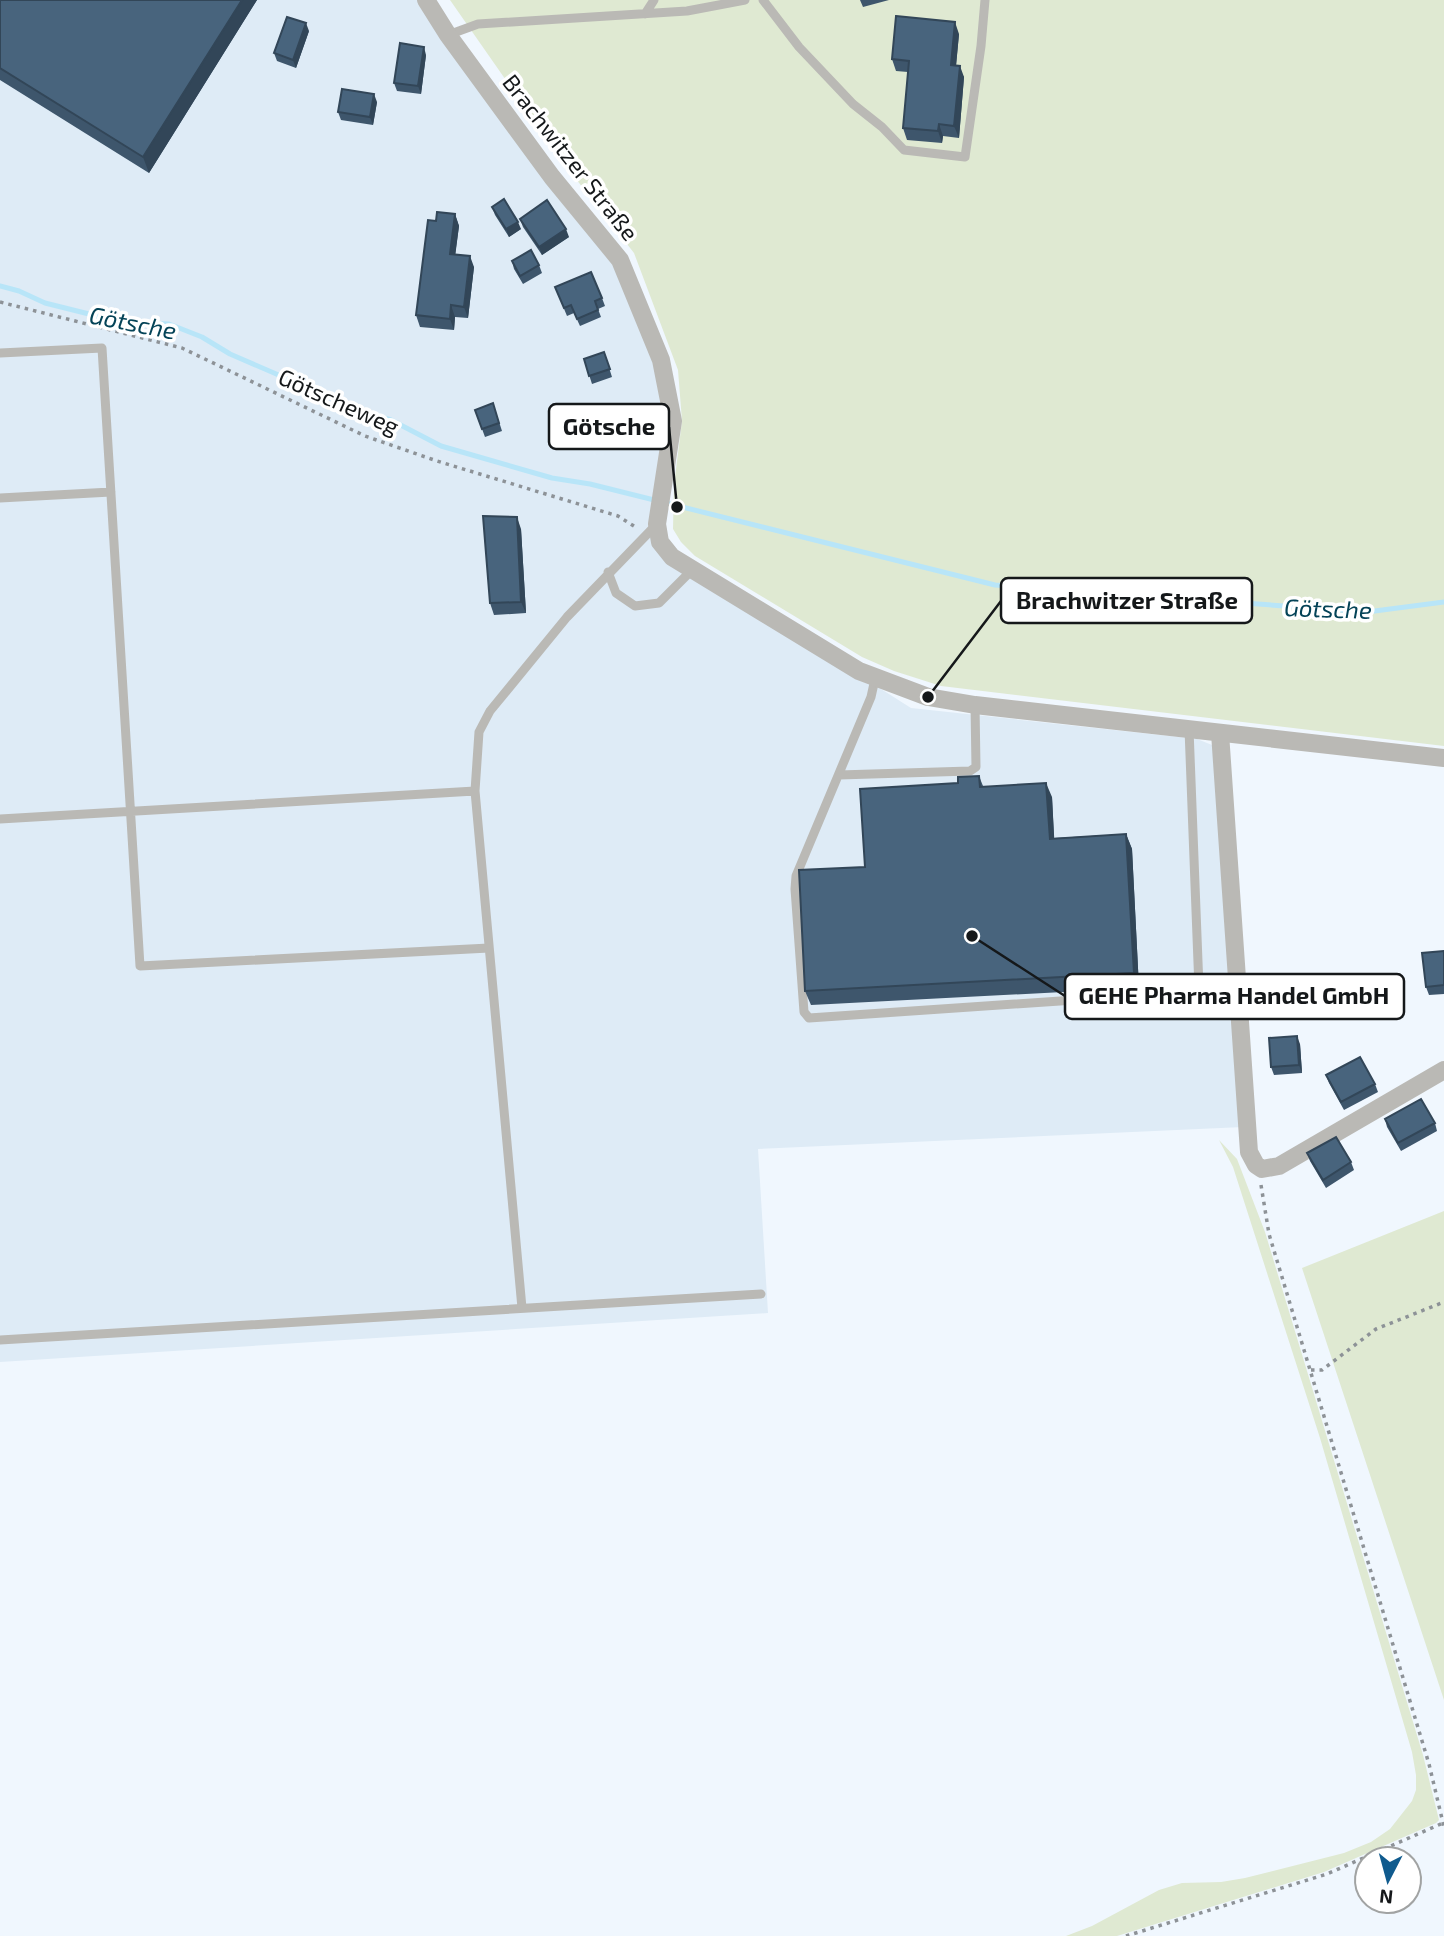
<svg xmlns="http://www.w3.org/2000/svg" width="1444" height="1936" viewBox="0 0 1444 1936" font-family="'Exo 2',sans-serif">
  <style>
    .built { fill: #deebf6 }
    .green { fill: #dfe9d2 }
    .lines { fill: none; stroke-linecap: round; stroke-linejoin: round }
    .stream { stroke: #b8e5f8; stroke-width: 5 }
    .path { stroke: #8d9297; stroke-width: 3.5; stroke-dasharray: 3.5 5; stroke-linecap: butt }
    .service { stroke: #bab9b5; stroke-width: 9 }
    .minor { stroke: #bab9b5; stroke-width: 18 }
    .wall { fill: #3e566c }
    .shaded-wall { fill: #324658 }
    .building { fill: #48647d; stroke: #324658; stroke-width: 2 }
    .labels { text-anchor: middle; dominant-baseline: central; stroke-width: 7; stroke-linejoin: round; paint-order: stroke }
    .street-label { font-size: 23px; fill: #15181a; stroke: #fff }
    .water-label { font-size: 24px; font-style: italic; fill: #044357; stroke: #fff }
    .leader { fill: none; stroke: #15181a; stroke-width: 2.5 }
    .callout-dot { fill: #15181a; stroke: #fff; stroke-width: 2.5 }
    .callout { fill: #fff; stroke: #15181a; stroke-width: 2.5 }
    .callout-label { font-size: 24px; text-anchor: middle; font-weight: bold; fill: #15181a }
  </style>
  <rect width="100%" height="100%" fill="#f0f7fe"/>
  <!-- built -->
  <path class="built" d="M0,0H426L620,260L673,421L657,524L672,557L911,708L1197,739L1217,747L1243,1127L758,1149L768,1313L0,1362Z"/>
  <!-- green -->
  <path class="green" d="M450,0H1444V746L941,686L894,671L862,657L695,556L681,542L673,529L674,485L682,421L678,370L634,253L565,165Z
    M1219,1140L1237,1159L1265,1232L1423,1755L1439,1820L1436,1823L1324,1872L1117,1936H1066L1092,1926L1159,1890L1182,1883L1221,1882L1245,1878L1344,1853L1371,1842L1390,1829L1412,1801L1416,1790V1775L1412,1752L1320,1438L1233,1167Z
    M1444,1211V1700L1302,1268Z"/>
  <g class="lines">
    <!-- stream -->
    <path class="stream" d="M0,286L19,291L45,303L121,322L169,324L202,337L230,354L362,411L391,420L441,446L552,478L590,484L995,585L1367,612L1444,602"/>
    <!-- path -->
    <path class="path" d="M0,302L182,348L365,436L437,461L618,516L637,528
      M1261,1185L1269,1234L1429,1764L1444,1827
      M1311,1370H1322L1376,1329L1444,1302
      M1126,1936L1327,1874L1443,1823"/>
    <!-- service -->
    <path class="service" d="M763,0L799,47L853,104L882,127L904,150L965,157L981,46L985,0
      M645,14L654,0
      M448,35L478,24L687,11L745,0
      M0,353L102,348L140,966L489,948
      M0,498L111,492
      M608,572L616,593L635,606L659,603L692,570
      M875,679L871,697L796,876L795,889L804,1012L809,1018L1193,992L1199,988L1189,729
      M839,775L970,771L976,767L975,705
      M0,819L475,791
      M522,1308L475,791L479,732L490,711L567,617L656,525
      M0,1340L761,1294"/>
    <!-- minor -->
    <path class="minor" d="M426,0L448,35L552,177L620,260L661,360L673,421L657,524L660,542L672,557L859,671L928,697L975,705L1444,758
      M1220,733L1249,1152L1256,1165L1262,1169L1279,1166L1444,1070"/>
  </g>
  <!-- wall -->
  <path class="wall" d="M0,0H257L149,173L0,80Z
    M860,0H889L863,7Z
    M309,31L296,68L277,61L274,53Z
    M959,34L956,65L964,77L959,138L943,136L942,143L907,140L903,128L908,72L896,71L892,59Z
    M426,55L421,94L397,91L394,83Z
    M377,102L373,125L341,120L338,112Z
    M492,207L521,229L509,237L495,215Z
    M455,214L459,226L455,255L474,267L468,318L455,317L454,330L420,327L416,315L436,221Z
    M520,219L569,237L542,255L523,227Z
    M512,261L539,265L542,273L523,284L514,269Z
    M555,287L602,298L605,306L598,309L601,317L580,326L574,313L567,316Z
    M604,352L612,377L592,384L584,359Z
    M493,403L502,431L485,437L475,410Z
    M521,529L526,613L494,615L490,603Z
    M979,776L983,786L1052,797L1054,838L1126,834L1132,849L1139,988L811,1005L805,991L958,783Z
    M1444,951V994L1429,995L1426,987Z
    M1300,1044L1302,1073L1274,1075L1271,1067Z
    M1326,1075L1375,1084L1378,1092L1344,1110L1329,1083Z
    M1385,1119L1435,1123L1437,1131L1401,1151L1387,1127Z
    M1307,1153L1351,1162L1354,1170L1326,1188L1310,1161Z"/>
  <!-- shaded-wall -->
  <path class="shaded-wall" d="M242,0H257L149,173L143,157Z
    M955,22L959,34L955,77L951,65Z
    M306,23L309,31L296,68L293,60Z
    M424,47L426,55L421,94L418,86Z
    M960,66L964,77L959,138L954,126Z
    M374,94L377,102L373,125L370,117Z
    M939,124L943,136L942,143L938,131Z
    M455,214L459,226L454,265L450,254Z
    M518,222L521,229L509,237L506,229Z
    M566,229L569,237L542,255L539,247Z
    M470,256L474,267L468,318L464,307Z
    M451,305L455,317L454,330L450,319Z
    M517,517L521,529L526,613L521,602Z
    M1046,783L1052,797L1055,853L1050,839Z
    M1126,834L1132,849L1139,988L1134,973Z
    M1297,1036L1300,1044L1302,1073L1299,1065Z"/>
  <!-- building -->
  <path class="building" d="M0,0H242L143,157L0,68Z
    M896,16L955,22L951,65L960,66L954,126L939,124L938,131L903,128L909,61L892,59Z
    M287,17L306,23L293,60L274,53Z
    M400,43L424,47L418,86L394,83Z
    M342,89L374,94L370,117L338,112Z
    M504,199L518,222L506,229L492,207Z
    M547,200L566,229L539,247L520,219Z
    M437,212L455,214L450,254L470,256L464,307L451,305L450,319L416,315L428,220L436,221Z
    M531,250L539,265L520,276L512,261Z
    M591,272L602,298L595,301L598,310L577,319L571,305L564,308L555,287Z
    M604,352L610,369L589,376L584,359Z
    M493,403L499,423L482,429L475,410Z
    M483,516L517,517L521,602L490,603Z
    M979,776L980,787L1046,783L1050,839L1126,834L1134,973L805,991L799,870L865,867L860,789L958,783V777Z
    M1444,951V985L1426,987L1422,953Z
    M1297,1036L1299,1065L1271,1067L1269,1038Z
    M1360,1057L1375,1084L1341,1102L1326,1075Z
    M1421,1099L1435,1123L1398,1143L1385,1119Z
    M1336,1137L1351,1162L1323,1180L1307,1153Z"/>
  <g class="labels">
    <!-- street labels -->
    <g class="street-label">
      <text transform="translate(571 157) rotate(52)">Brachwitzer Straße</text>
      <text transform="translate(339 401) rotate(24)">Götscheweg</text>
    </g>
    <!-- water labels -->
    <g class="water-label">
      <text transform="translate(133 322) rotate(11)">Götsche</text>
      <text transform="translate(1328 608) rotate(2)">Götsche</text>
    </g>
  </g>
  <!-- callouts -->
  <path class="leader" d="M677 507L669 427M928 697L1001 601M972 936L1065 996"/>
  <g class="callout-dot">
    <circle cx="677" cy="507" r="7"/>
    <circle cx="928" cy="697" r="7"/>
    <circle cx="972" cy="936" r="7"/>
  </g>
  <g class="callout">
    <rect x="549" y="404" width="120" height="45" rx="7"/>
    <rect x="1001" y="578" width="251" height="45" rx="7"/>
    <rect x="1065" y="974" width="339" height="45" rx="7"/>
  </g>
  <g class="callout-label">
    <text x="609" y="435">Götsche</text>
    <text x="1127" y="609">Brachwitzer Straße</text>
    <text x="1234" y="1004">GEHE Pharma Handel GmbH</text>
  </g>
  <!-- north arrow -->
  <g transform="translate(1388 1880) rotate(186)"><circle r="33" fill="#ffffff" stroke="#a1a3a3" stroke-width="2"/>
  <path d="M0-5L12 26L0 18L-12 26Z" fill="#105b8e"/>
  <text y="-10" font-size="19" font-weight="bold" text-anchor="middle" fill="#15181a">N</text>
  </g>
</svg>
